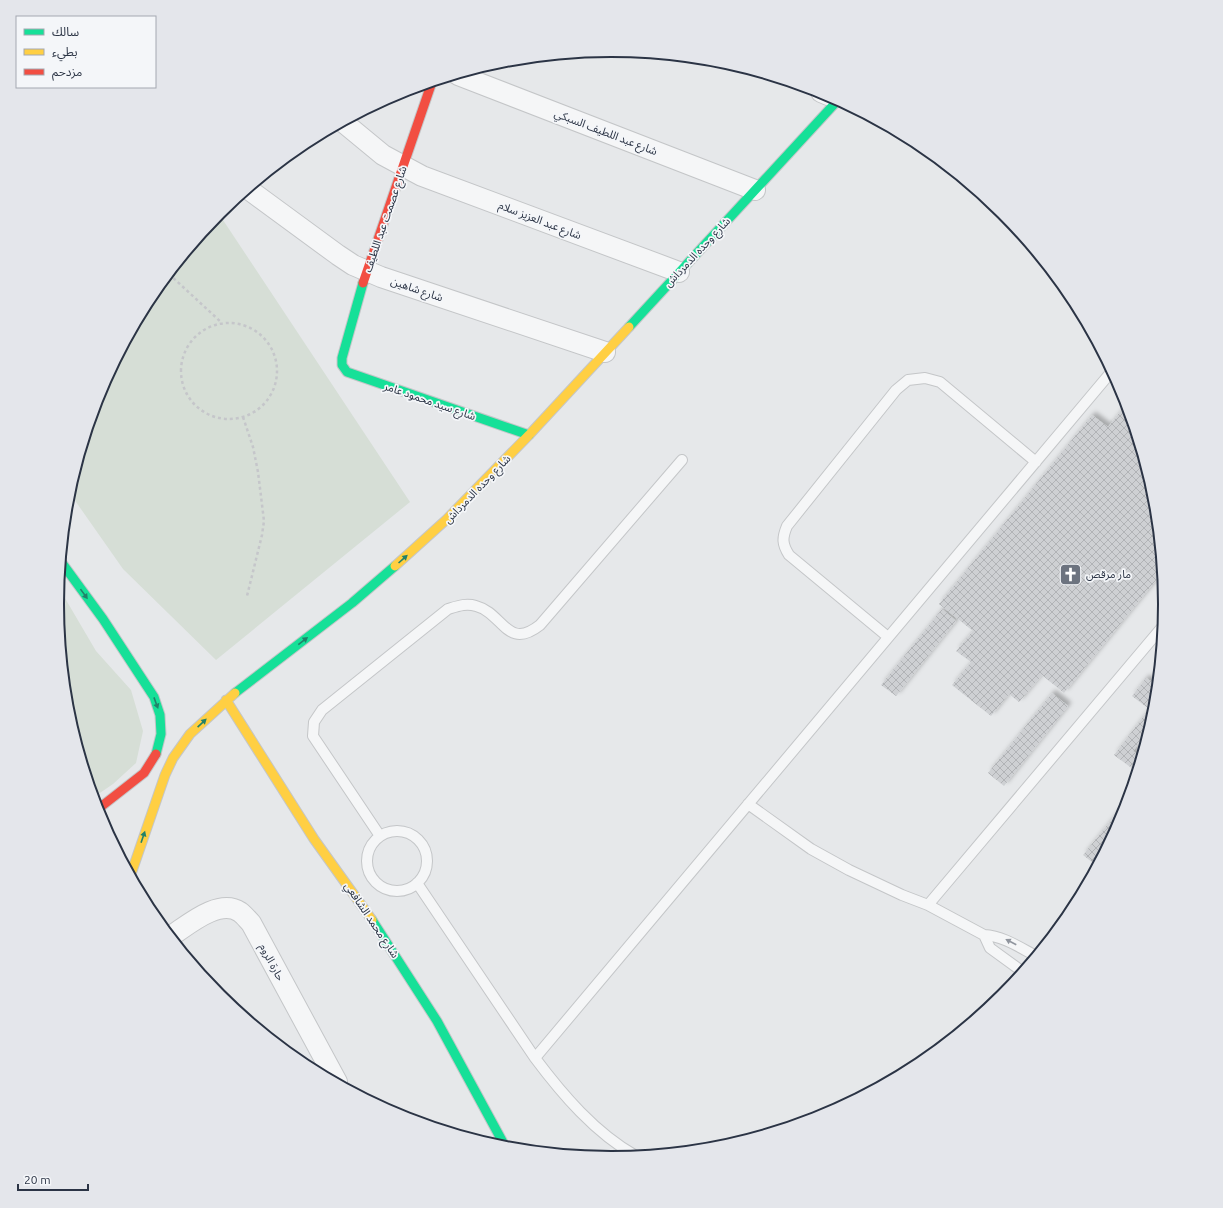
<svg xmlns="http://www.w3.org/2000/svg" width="1223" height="1208" viewBox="0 0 1223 1208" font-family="Ubuntu,'Noto Sans Arabic',sans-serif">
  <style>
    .green { fill: #d6ded6 }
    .building { fill: url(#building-cross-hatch); filter: url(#shadow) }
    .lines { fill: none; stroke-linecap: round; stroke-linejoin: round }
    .lane-casing { stroke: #c4c6c8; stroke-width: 12 }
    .street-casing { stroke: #c4c6c8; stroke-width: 22 }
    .fast-casing { stroke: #c4c6c8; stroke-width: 11 }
    .slow-casing { stroke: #c4c6c8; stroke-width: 11 }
    .jam-casing { stroke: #c4c6c8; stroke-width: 11 }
    .path { stroke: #c5c6ca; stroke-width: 2.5; stroke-dasharray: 3 3; stroke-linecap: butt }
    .lane { stroke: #f5f6f7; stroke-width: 10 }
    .street { stroke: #f5f6f7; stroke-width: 20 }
    .fast { stroke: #16e098; stroke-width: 9 }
    .slow { stroke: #ffcf43; stroke-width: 9 }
    .jam { stroke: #f24e42; stroke-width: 9 }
    .oneway { fill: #22816a }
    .oneway2 { fill: #90959e }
    .labels { text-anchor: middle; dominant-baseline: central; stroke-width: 3.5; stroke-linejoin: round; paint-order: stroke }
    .street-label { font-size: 11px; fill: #2b3445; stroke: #f4f6f9 }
    .poi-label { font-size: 11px; fill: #2b3445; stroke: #f4f6f9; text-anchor: start }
    .rim { fill: none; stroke: #2b3445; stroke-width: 2 }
  </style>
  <defs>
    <pattern id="building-cross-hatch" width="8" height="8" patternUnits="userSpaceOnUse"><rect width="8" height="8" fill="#ced0d3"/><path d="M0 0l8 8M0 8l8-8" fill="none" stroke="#b1b3b6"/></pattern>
    <filter id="shadow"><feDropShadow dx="3.5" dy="-3.5" stdDeviation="2" flood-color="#0004"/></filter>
  </defs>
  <rect width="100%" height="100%" fill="#e6e8ea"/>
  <!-- green -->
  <path class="green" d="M219,214L410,502L216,660L123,569L69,492L100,392L151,296Z
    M59,588L96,651L131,690L143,731L136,763L113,784L94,797L68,712L58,604Z"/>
  <!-- building -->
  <path class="building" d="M1127,403L1155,496L1163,582L1162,583L1157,579L1064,693L1042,675L1019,702L1009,694L991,716L952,685L971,662L956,651L973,631L939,604L1092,415L1108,427Z
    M942,609L956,621L896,696L881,685Z
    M1159,673L1155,712L1149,730L1133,751L1141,757L1137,772L1114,755L1149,709L1132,696L1146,678L1152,682Z
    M1052,693L1068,706L1004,786L988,773Z
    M1128,799L1123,816L1097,866L1083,855Z"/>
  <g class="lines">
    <defs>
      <path id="lane" d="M888,637L789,555C782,544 782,538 787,526L896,390L908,380L925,378L940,382L1036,462
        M748,804L811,849L849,870L902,895L928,905L984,935C1003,936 1019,947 1036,956
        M367 861a30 30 0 1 1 60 0a30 30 0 1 1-60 0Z
        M380,836L313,736L314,722L322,710L448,609C458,606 466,603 476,606C503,613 507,651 540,625L682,460
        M417,883L535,1058C562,1094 595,1133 636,1156
        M928,905L1163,626
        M984,935L990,948L1023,972
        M535,1058L1112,371"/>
      <path id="street" d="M458,75L755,190
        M821,92L828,95
        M343,122L383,155L422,176L679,272
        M248,189L338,255L353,265L381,277L605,352
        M171,936C188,925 219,898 240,912C244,915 248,920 251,923L337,1082"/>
      <path id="fast" d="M363,283L342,358V365L347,372L529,435
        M629,327L838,100
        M62,563L103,619L154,697L160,715L161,734L156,754
        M235,693L352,603L395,566
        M372,920L437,1021L506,1148"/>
      <path id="slow" d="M395,566L447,519L529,435L629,327
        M226,700L314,839L372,920
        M131,874L165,775L173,758L190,734L235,693"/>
      <path id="jam" d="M363,283L432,82
        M98,809L144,773L156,754"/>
    </defs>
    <!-- lane casing -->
    <use href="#lane" class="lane-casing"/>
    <!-- street casing -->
    <use href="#street" class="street-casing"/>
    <!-- fast casing -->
    <use href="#fast" class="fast-casing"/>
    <!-- slow casing -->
    <use href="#slow" class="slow-casing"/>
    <!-- jam casing -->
    <use href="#jam" class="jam-casing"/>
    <!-- path -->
    <path class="path" d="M169,274L222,323
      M181 371a48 48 0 1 1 96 0a48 48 0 1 1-96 0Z
      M243,417L253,447L258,472L264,521L262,535L247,596"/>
    <!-- lane -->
    <use href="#lane" class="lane"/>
    <!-- street -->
    <use href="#street" class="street"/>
    <!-- fast -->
    <use href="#fast" class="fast"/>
    <!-- slow -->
    <use href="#slow" class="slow"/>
    <!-- jam -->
    <use href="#jam" class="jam"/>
  </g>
  <!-- one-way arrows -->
  <defs><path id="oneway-solid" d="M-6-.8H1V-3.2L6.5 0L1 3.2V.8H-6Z"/></defs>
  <g class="oneway">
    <use href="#oneway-solid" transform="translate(403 559) rotate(-42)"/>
    <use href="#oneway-solid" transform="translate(84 594) rotate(54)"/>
    <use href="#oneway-solid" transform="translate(303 641) rotate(-38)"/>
    <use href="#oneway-solid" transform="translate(156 703) rotate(70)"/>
    <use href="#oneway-solid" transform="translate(202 723) rotate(-43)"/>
    <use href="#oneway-solid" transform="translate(143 837) rotate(-71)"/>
  </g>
  <use class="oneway2" href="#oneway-solid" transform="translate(1011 942) rotate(-152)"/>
  <!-- icons -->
  <defs>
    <symbol id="church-square" viewBox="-11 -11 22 22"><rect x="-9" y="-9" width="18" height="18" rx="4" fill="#6c737f" stroke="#f4f6f9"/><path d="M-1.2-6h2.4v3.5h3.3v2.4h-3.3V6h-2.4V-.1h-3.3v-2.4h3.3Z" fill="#fff"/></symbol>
  </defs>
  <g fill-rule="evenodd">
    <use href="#church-square" x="1058" y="562" width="25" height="25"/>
  </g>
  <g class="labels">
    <!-- street labels -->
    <g class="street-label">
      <text transform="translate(606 132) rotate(21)">شارع عبد اللطيف السبكي</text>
      <text transform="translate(385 219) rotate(-71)">شارع عصمت عبد اللطيف</text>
      <text transform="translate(540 220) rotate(21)">شارع عبد العزيز سلام</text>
      <text transform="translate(697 252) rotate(-47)">شارع وحده الدمرداش</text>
      <text transform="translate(417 289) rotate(19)">شارع شاهين</text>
      <text transform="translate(430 401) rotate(19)">شارع سيد محمود عامر</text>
      <text transform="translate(477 489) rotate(-46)">شارع وحده الدمرداش</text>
      <text transform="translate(372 920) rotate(56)">شارع محمد الشافعي</text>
      <text transform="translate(272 962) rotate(62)">حارة الروم</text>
    </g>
    <!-- poi labels -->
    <g class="poi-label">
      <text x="1086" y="574">مار مرقص</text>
    </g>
  </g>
  <!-- crop -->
  <path d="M0 0H1223V1208H0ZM64 604a547 547 0 1 1 1094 0a547 547 0 1 1-1094 0Z" fill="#e4e6eb" fill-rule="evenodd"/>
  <path class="rim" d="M64 604a547 547 0 1 1 1094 0a547 547 0 1 1-1094 0Z"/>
  <!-- legend -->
  <rect x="16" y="16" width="140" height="72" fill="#f4f6f9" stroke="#a4a8b1"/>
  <rect x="24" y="29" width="20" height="6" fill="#16e098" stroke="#a4a8b1"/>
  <text x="52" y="36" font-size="12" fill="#2b3445">سالك</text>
  <rect x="24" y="49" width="20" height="6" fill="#ffcf43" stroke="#a4a8b1"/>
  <text x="52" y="56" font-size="12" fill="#2b3445">بطيء</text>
  <rect x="24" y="69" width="20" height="6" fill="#f24e42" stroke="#a4a8b1"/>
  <text x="52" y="76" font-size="12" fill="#2b3445">مزدحم</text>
  <!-- scale -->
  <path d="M18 1184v6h70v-6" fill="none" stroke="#2b3445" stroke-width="2"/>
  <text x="24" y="1184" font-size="12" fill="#2b3445" stroke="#f4f6f9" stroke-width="3" paint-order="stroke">20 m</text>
</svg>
